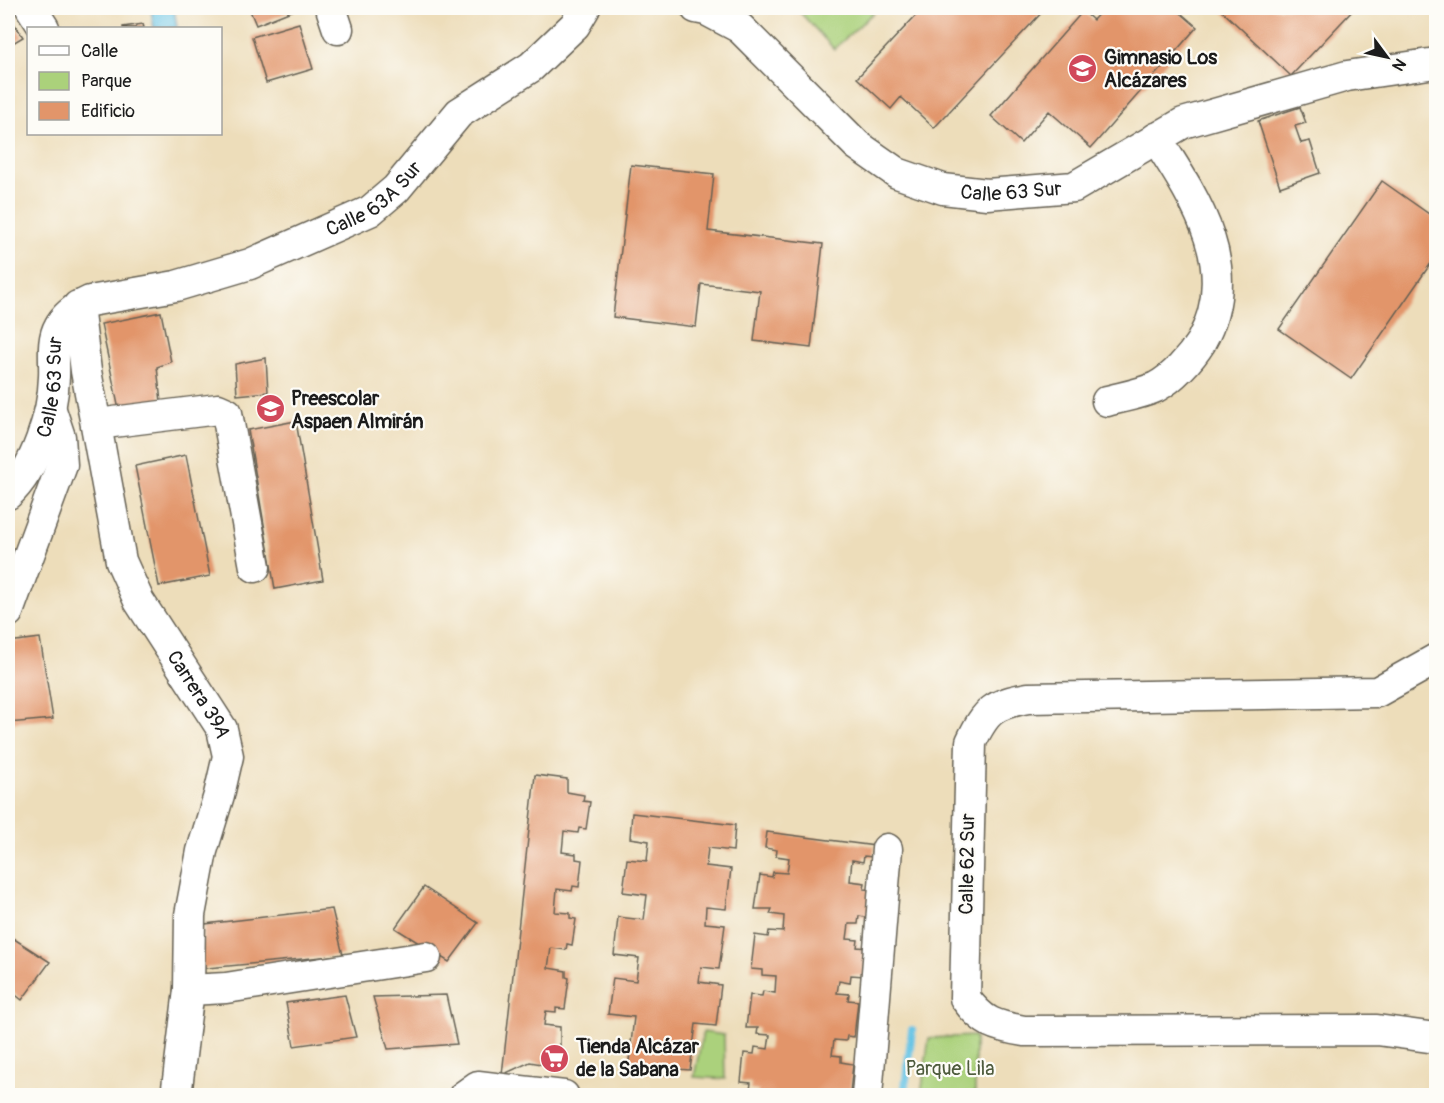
<svg xmlns="http://www.w3.org/2000/svg" width="1444" height="1103" viewBox="0 0 1444 1103" font-family="Pangolin,sans-serif">
  <style>
    .green { fill: #abd17b; stroke: #64764c; stroke-width: 1.5 }
    .water { fill: #67c4e5; stroke: #427080; stroke-width: 1.5 }
    .lines { fill: none; stroke-linecap: round; stroke-linejoin: round }
    .stream { stroke: #67c4e5; stroke-width: 8 }
    .building { fill: #e2956a }
    .minor-casing { stroke: #656053; stroke-width: 33 }
    .minor { stroke: #fff; stroke-width: 30 }
    .labels { text-anchor: middle; dominant-baseline: central; stroke-width: 4.5; stroke-linejoin: round; paint-order: stroke }
    .poi-label { font-size: 20px; font-weight: bold; fill: #1c1c1c; stroke: #fdfcf7; text-anchor: start }
    .street-label { font-size: 20px; fill: #1c1c1c; stroke: #fdfcf7 }
    .park-label { font-size: 20px; fill: #4e5b3d; stroke: #fdfcf7 }
  </style>
  <rect width="100%" height="100%" fill="#fdfcf7"/>
  <filter id="ink" filterUnits="userSpaceOnUse"><feTurbulence type="fractalNoise" baseFrequency=".0167" numOctaves="2"/><feDisplacementMap in="SourceGraphic" scale="12" xChannelSelector="R" yChannelSelector="G"/><feConvolveMatrix kernelMatrix="1 2 1 2 8 2 1 2 1" color-interpolation-filters="sRGB"/></filter>
  <filter id="wash" filterUnits="userSpaceOnUse"><feTurbulence type="fractalNoise" baseFrequency=".008" numOctaves="4" result="noise"/><feDisplacementMap in="SourceGraphic" scale="24" xChannelSelector="R" yChannelSelector="G"/><feGaussianBlur stdDeviation="1.35" result="paint"/><feColorMatrix in="noise" values="0 0 0 0 0 0 0 0 0 0 0 0 0 0 0 0 0 1.4 0 .05"/><feComposite in="paint" operator="in"/></filter>
  <g filter="url(#wash)">
    <rect width="100%" height="100%" fill="#edddba"/>
    <!-- green -->
    <path class="green" d="M796,8H870L874,12L834,49Z
      M703,1032L724,1035L725,1079L694,1077Z
      M975,1036V1095H921L929,1038Z"/>
    <!-- water -->
    <path class="water" d="M174,8L177,28H154L151,10Z"/>
    <g class="lines">
      <!-- stream -->
      <path class="stream" d="M904,1096L912,1030"/>
    </g>
    <g id="blocks">
      <!-- building -->
      <path class="building" d="M249,8H299L256,25Z
        M923,8H1046L934,128L901,97L891,109L857,78Z
        M1104,8H1175L1197,27L1091,148L1049,111L1021,143L991,116L1083,11L1093,20Z
        M1219,8H1355L1291,76Z
        M8,14L23,37L8,46Z
        M299,23L313,69L266,83L252,37Z
        M143,24L144,28H123V27Z
        M1300,107L1306,123L1295,126L1301,143L1310,141L1320,173L1280,187L1258,121Z
        M631,165L714,174L708,231L823,244L811,348L754,341L760,291L701,284L696,327L613,317Z
        M1382,181L1436,219V256L1351,379L1279,329Z
        M161,312L171,362L157,367L161,402L119,410L101,324Z
        M266,358L268,392L237,395L235,364Z
        M296,421L323,580L275,589L248,430Z
        M186,455L210,576L159,586L135,466Z
        M40,638L53,719L8,723V642Z
        M535,775L567,779V792L584,795L583,801L590,802L586,829L579,828L578,833L564,831L562,852L576,854V859L582,860L579,887L573,886L572,891L557,889L555,912L570,913V918L576,919L572,945L567,944L566,950L551,948L548,968L566,971V977L569,978L565,1009L556,1008V1012L546,1011L544,1025L560,1027V1058L553,1066L530,1062L502,1075Z
        M632,813L735,825L733,851L708,848L706,866L731,869L726,909L706,907L705,923L725,925L719,969L701,967L699,982L721,985L716,1026L696,1024L690,1070L677,1069L676,1076L628,1070L634,1017L608,1014L613,978L636,981L639,958L614,955L618,917L644,920L647,895L623,892L627,859L647,861L649,841L630,838Z
        M767,832L875,846L873,857L864,856L863,862L852,860L850,881L865,883L864,889L874,890L870,918L859,916L858,924H849L847,939L858,940L857,947L867,948L864,976L851,975L850,983L839,981L837,993L849,994L848,1000L858,1001L854,1037L847,1036L846,1041L834,1040L832,1055L841,1056V1062L853,1064L850,1093L833,1091V1096H758V1091L750,1090L751,1083L741,1082L744,1053L754,1054L755,1047L768,1049L770,1035L757,1034L758,1028H746L750,995L762,996L763,991L775,993L776,976L762,975V970L751,969L755,935L768,937L769,931L783,932L784,916L770,914L772,909H755L760,875L772,877L773,872L787,873L789,858L776,856L777,850L765,848Z
        M424,887L478,923L449,962L395,928Z
        M332,909L343,955L197,969L205,924Z
        M8,935L50,962L22,1000L8,989Z
        M345,995L356,1037L294,1046L286,1003Z
        M446,995L457,1044L388,1049L373,997Z"/>
    </g>
  </g>
  <g filter="url(#ink)">
    <use href="#blocks" fill-opacity="0" stroke="#656053" stroke-width="1.5"/>
    <g class="lines">
      <defs>
        <g id="minor">
          <path d="M31,8L44,28"/>
          <path d="M331,8L338,29"/>
          <path id="s1" d="M696,8L706,10L740,28L857,145L897,173L943,189L987,194L1074,187L1183,123L1347,76L1436,63"/>
          <path id="s2" d="M78,306L86,371L121,561L139,601L222,729L228,756L219,795L202,851L190,915L189,990L176,1096"/>
          <path d="M1107,401C1122,397 1141,394 1156,387C1173,378 1191,358 1201,342C1242,269 1196,200 1156,138"/>
          <path d="M97,424L218,409L227,413L255,567"/>
          <path id="s3" d="M8,494C36,469 53,413 54,377C55,361 51,341 59,327C65,315 79,306 90,301L176,286L250,264L370,211L396,189L459,113L531,67L575,25L585,8"/>
          <path d="M8,612L62,465L60,437L51,410"/>
          <path d="M1436,659L1377,692L1028,698C994,704 986,710 971,742L965,998C983,1023 995,1026 1024,1031L1377,1030L1436,1038"/>
          <path d="M189,990L226,988L426,957"/>
          <path d="M464,1096L478,1086L564,1096"/>
          <path d="M867,1096L887,849"/>
        </g>
      </defs>
      <!-- minor casing -->
      <use href="#minor" class="minor-casing"/>
      <!-- minor -->
      <use href="#minor" class="minor"/>
    </g>
  </g>
  <!-- icons -->
  <defs>
    <symbol id="school-disc" viewBox="-11 -11 22 22"><circle r="9.5" fill="#d1495b" stroke="#fdfcf7"/><path d="M0-5L7-2L0 1L-7-2ZM-4 1L0 2.5L4 1V4Q0 6-4 4Z" fill="#fff"/></symbol>
    <symbol id="supermarket-disc" viewBox="-11 -11 22 22"><circle r="9.5" fill="#d1495b" stroke="#fdfcf7"/><path d="M-6-5.5h2.5l.6 2H6L4.5 2H-2.5L-4.4-4H-6ZM-1.5 3.2a1.3 1.3 0 1 0 .1 0ZM3 3.2a1.3 1.3 0 1 0 .1 0Z" fill="#fff"/></symbol>
  </defs>
  <g fill-rule="evenodd">
    <use href="#school-disc" x="1066" y="52" width="33" height="33"/>
    <use href="#school-disc" x="254" y="392" width="33" height="33"/>
    <use href="#supermarket-disc" x="538" y="1042" width="33" height="33"/>
  </g>
  <g class="labels">
    <!-- poi labels -->
    <g class="poi-label">
      <text x="1104" y="57">Gimnasio Los<tspan x="1104" dy="23">Alcázares</tspan></text>
      <text x="291" y="398">Preescolar<tspan x="291" dy="23">Aspaen Almirán</tspan></text>
      <text x="576" y="1046">Tienda Alcázar<tspan x="576" dy="23">de la Sabana</tspan></text>
    </g>
    <!-- street labels -->
    <g class="street-label">
      <text stroke="none"><textPath href="#s1" startOffset="380">Calle 63 Sur</textPath></text>
      <text stroke="none"><textPath href="#s3" startOffset="526">Calle 63A Sur</textPath></text>
      <text stroke="none"><textPath href="#s3" startOffset="118">Calle 63 Sur</textPath></text>
      <text stroke="none"><textPath href="#s2" startOffset="414">Carrera 39A</textPath></text>
      <text transform="translate(967 864) rotate(-89)">Calle 62 Sur</text>
    </g>
    <!-- park labels -->
    <g class="park-label">
      <text x="950" y="1068">Parque Lila</text>
    </g>
  </g>
  <!-- margin -->
  <rect width="1444" height="1103" fill="none" stroke="#fdfcf7" stroke-width="30"/>
  <!-- legend -->
  <rect x="27" y="27" width="195" height="108" fill="#fdfcf7" stroke="#a3a29f" stroke-width="1.5"/>
  <rect x="39" y="46" width="30" height="9" fill="#ffffff" stroke="#a3a29f" stroke-width="1.5"/>
  <text x="81" y="57" font-size="18" fill="#1c1c1c">Calle</text>
  <rect x="39" y="72" width="30" height="18" fill="#abd17b" stroke="#a3a29f" stroke-width="1.5"/>
  <text x="81" y="87" font-size="18" fill="#1c1c1c">Parque</text>
  <rect x="39" y="102" width="30" height="18" fill="#e2956a" stroke="#a3a29f" stroke-width="1.5"/>
  <text x="81" y="117" font-size="18" fill="#1c1c1c">Edificio</text>
  <!-- north arrow -->
  <g transform="translate(1387 57) rotate(123)" stroke="#fdfcf7" stroke-width="4.5" paint-order="stroke">
  <path d="M0-4.5L10 22L0 15L-10 22Z" fill="#1c1c1c"/>
  <text y="-9" font-size="16" font-weight="bold" text-anchor="middle" fill="#1c1c1c">N</text>
  </g>
</svg>
